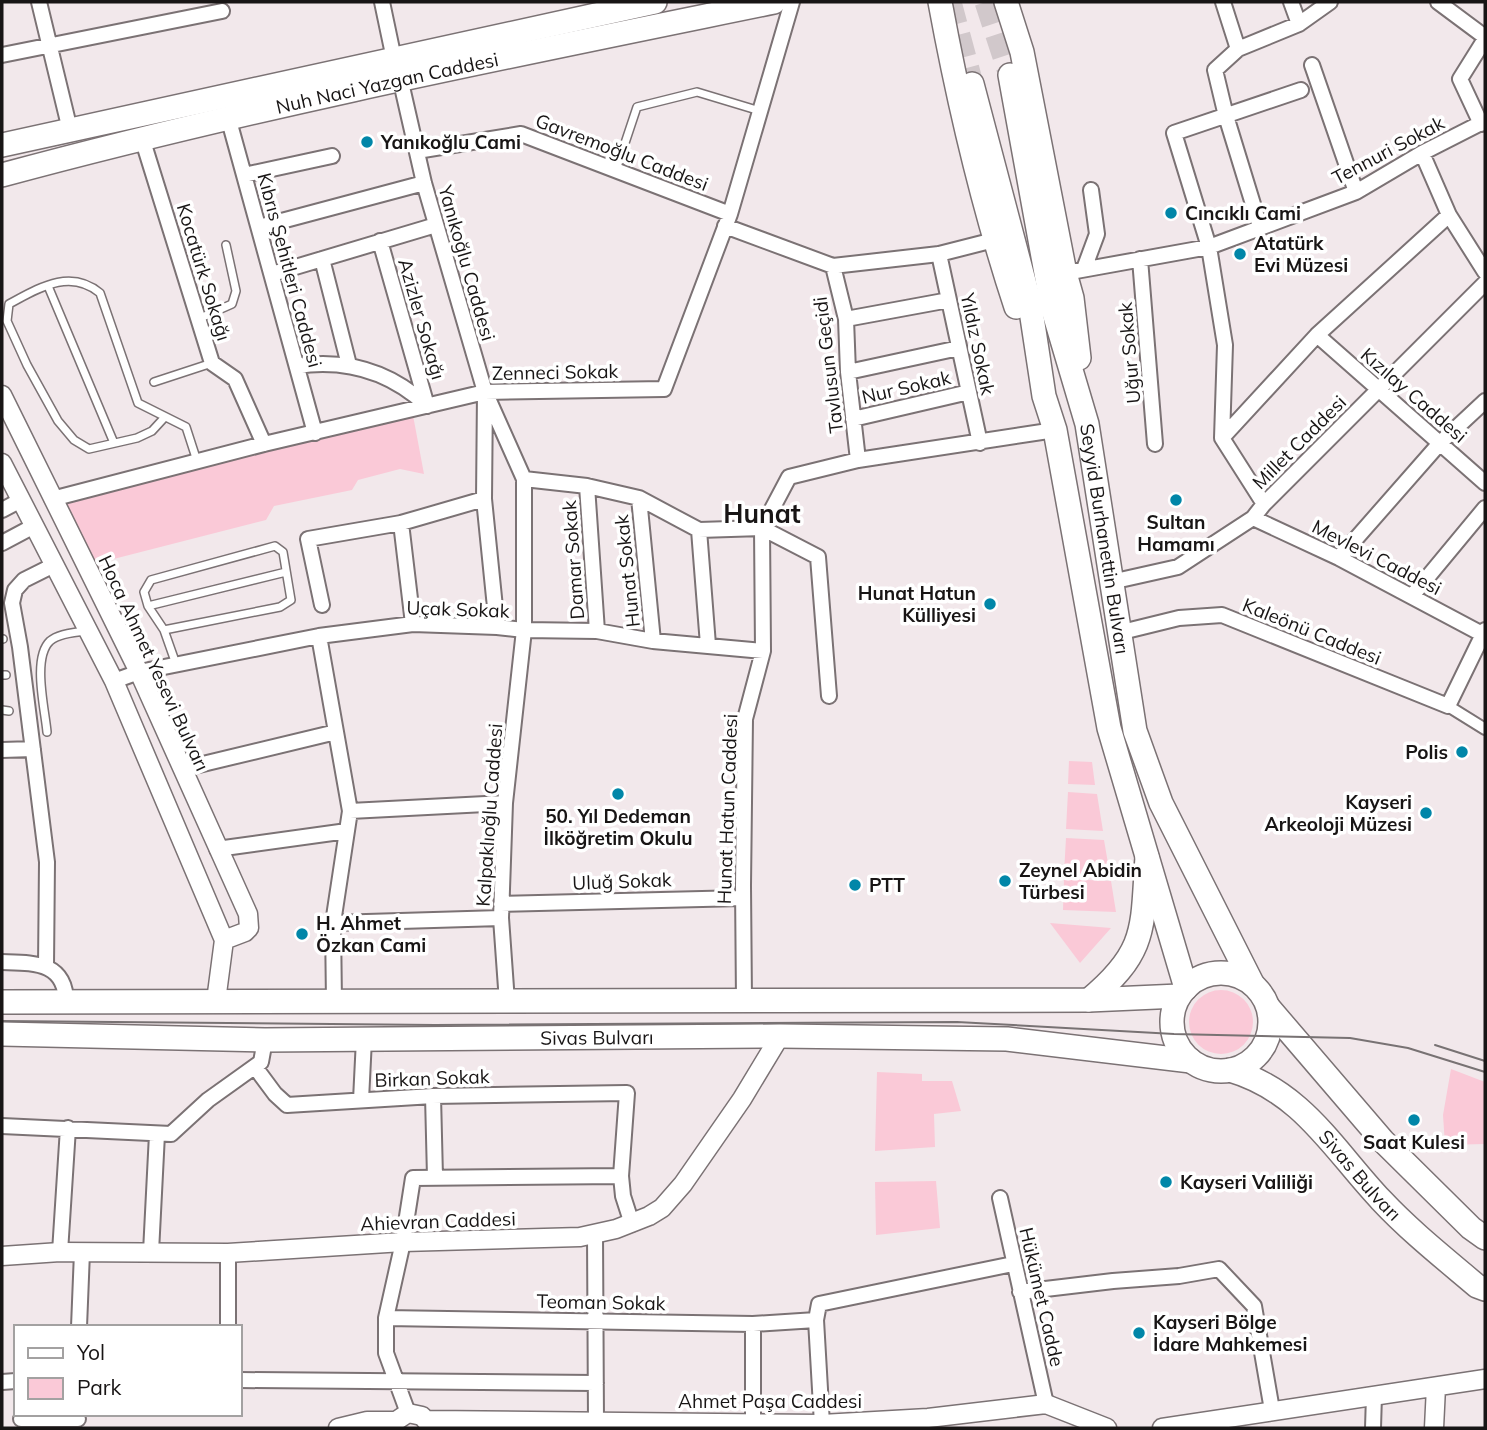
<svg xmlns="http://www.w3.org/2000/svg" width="1487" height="1430" viewBox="0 0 1487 1430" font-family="Mulish,sans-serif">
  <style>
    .green { fill: #fac9d7 }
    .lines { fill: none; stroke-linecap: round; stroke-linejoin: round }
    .primary-tunnel { stroke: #d1c8cb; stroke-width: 23; stroke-dasharray: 23 11; stroke-linecap: butt }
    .service-casing { stroke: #7b7274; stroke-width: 10 }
    .pedestrian-casing { stroke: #7b7274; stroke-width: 14 }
    .minor-casing { stroke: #7b7274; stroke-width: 18 }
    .tertiary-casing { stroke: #7b7274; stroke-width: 21 }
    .primary-casing { stroke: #7b7274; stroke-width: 26 }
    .trunk-casing { stroke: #7b7274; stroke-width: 26 }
    .service { stroke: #fff; stroke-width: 7 }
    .pedestrian { stroke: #fff; stroke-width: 10 }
    .minor { stroke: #fff; stroke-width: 14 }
    .tertiary { stroke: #fff; stroke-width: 18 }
    .primary { stroke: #fff; stroke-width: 23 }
    .trunk { stroke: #fff; stroke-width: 23 }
    .tram { stroke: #787273; stroke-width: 2 }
    .poi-dot { fill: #0186a8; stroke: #fff; stroke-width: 2.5 }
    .labels { text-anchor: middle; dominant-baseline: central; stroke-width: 7; stroke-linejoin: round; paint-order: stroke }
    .street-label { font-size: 19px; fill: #181515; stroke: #fff }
    .poi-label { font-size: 19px; font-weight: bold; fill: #181515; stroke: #fff; text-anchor: start }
    .district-label { font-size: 26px; font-weight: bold; fill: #181515; stroke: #fff }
  </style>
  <rect width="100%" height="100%" fill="#f2e8eb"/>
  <!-- green -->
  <path class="green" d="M412,410L424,474L400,469L358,480L352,490L274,506L266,520L94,564L62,496Z
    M1069,761L1092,762L1095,785L1068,784Z
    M1068,792L1097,794L1103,831L1066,829Z
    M1066,838L1104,840L1110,875L1064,873Z
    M1064,879L1111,881L1116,912L1063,910Z
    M1050,923L1111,928L1080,963Z
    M1189 1022a32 32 0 1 1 64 0a32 32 0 1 1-64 0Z
    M1451,1069L1485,1082V1144L1445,1145L1443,1115Z
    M877,1072L922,1074V1081H952L961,1111L934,1114L935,1147L875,1151Z
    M936,1181L940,1228L876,1235L875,1182Z"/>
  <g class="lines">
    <!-- primary-tunnel -->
    <path class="primary-tunnel" d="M950,2L972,84
      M986,2L1010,75"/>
    <defs>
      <path id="service" d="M616,170L637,107L697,92L760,111
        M48,286L114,443
        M198,319L232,304L236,291L226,245
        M154,382L212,363
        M164,418L152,431L137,438L89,449L74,440L58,421L27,365L7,321L9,304C39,288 70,268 100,293L138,403L186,427L197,461
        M148,606L286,572
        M164,630L280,607L291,600L283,552L275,546L151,580L144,592L148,606L164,630L176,664
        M2,639H3
        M2,675H6
        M2,710L9,711
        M47,732C45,709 32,658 50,641C58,634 75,632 86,631"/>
      <path id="pedestrian" d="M1448,706L1485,729"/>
      <path id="minor" d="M39,2L70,130
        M382,2L394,59
        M1223,2L1238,49
        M1291,2L1299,24
        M1438,2L1485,37
        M2,55L222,11
        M1312,65L1356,192
        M400,78L424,183L485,392L484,499L497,627
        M228,117L315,433
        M1481,124L1460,79L1485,39
        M142,138L212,363L235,379L264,444
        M417,151L521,134L730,214
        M1422,153L1449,215L1485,272
        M244,175L332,156
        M725,226L833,266L939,254L994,240
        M259,227L424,183
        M1260,227L1226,116L1215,70L1238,49L1299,24L1330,2
        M380,241L427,406
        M939,254L980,443
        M322,259L349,365
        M1140,259L1155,444
        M833,266L846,319L848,372L858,460
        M1084,269L1097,234L1091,190
        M1065,273L1209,247L1356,192L1422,153L1485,121
        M272,274L436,225
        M846,319L949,300
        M1317,335L1485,483
        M297,366C346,359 389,371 426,405
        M848,372L959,348
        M487,396L524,479L587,486L639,498L699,530L762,528
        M853,419L969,392
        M1222,438L1317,335L1449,215
        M587,486L597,631
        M639,498L653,641
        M52,499L264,444L485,392L664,389L730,214L792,2
        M1264,504L1222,438L1225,345L1209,247L1174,133L1301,90
        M2,510L21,500
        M1253,518L1339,558L1482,634
        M401,523L413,624
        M762,528L818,557L829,696
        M699,530L708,645
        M2,543L34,526
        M1339,558L1440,443L1485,401
        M1111,582L1178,567L1253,518L1264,504L1485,283
        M1412,596L1485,508
        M322,605L308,539L401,523L484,499
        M1118,633L1179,618L1222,615L1448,706L1485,630
        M319,636L350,811L333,923L334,1003
        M114,681L139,672L319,636L413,624L497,627L524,630L597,631L653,641L763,651
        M2,750L33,749
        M182,769L336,732
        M350,811L505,803
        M217,849L347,831
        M501,904L743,898
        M333,923L501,918
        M2,962C33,963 66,961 66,1003
        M46,966L47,862L20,647L12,603L15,590L24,580L54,565
        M744,1001L743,886L745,719L763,651L762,528L789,477L858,460L1055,430
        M507,1002L501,918L505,803L524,630V479
        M255,1067L275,1094L287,1105L433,1096L627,1093L621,1176L623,1196L632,1224
        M433,1096L435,1177
        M361,1100L364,1039
        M2,1126L171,1134L208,1100L261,1062L265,1040
        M1000,1198L1046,1404
        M595,1234L596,1421
        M60,1252L68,1128
        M151,1252L157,1134
        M1020,1292L1113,1281L1179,1276L1219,1269L1254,1306L1272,1410
        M386,1318L753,1324L816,1320
        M753,1324V1425
        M79,1327L82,1252
        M228,1327V1253
        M240,1380L596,1383
        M2,1382L16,1381
        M408,1413L386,1353V1318L403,1242L413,1178L621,1176
        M21,1419H78
        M822,1424L816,1320L819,1304L1013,1264
        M1373,1428L1374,1395"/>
      <path id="tertiary" d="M2,395L139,672L248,914L249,928L245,932L224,940
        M2,463L114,681L224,940L216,1001
        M2,1256L60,1252L228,1253L403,1242L580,1237L616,1229L649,1216L662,1208L683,1184L742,1099L780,1036
        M428,1420L822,1424L928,1418L1046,1404L1107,1428
        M338,1428L367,1421H396
        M392,1428L396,1421L408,1413L422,1416L432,1428
        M1162,1428L1485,1379
        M1434,1428L1436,1387"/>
      <g id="primary">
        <path d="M940,2C959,105 983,207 1016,307"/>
        <path d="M1006,2L1022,52L1065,273L1072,298L1079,358"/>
        <path id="s1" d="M1010,75L1052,306L1087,424L1135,731L1161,803L1252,983"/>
        <path d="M972,84L1030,304L1044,396L1055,430L1109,728L1186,988"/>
        <path d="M2,145L655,2"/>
        <path id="s2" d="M2,175C257,106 515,55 774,2"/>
      </g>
      <g id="trunk">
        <circle cx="1221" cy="1022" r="49"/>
        <path d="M1089,1000C1148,951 1142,928 1147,857"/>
        <path d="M2,1002L1089,1000L1179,996"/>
        <path d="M1269,1008L1383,1141L1471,1228L1485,1238"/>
        <path id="s3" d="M2,1034L265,1040L780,1036L1007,1039L1191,1061"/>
        <path id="s4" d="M1230,1070C1302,1091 1333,1149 1381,1200C1411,1232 1444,1258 1477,1286L1485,1289"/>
      </g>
    </defs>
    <!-- service casing -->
    <use href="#service" class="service-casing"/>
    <!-- pedestrian casing -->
    <use href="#pedestrian" class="pedestrian-casing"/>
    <!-- minor casing -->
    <use href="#minor" class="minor-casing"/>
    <!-- tertiary casing -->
    <use href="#tertiary" class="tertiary-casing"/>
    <!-- primary casing -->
    <use href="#primary" class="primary-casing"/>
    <!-- trunk casing -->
    <use href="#trunk" class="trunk-casing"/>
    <!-- service -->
    <use href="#service" class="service"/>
    <!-- pedestrian -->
    <use href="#pedestrian" class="pedestrian"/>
    <!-- minor -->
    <use href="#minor" class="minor"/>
    <!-- tertiary -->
    <use href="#tertiary" class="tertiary"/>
    <!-- primary -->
    <use href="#primary" class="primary"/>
    <!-- trunk -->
    <use href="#trunk" class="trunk"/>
    <!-- tram -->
    <path class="tram" d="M2,1021L435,1025L957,1022L1174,1034L1350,1038L1408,1048L1485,1072
      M1435,1045L1485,1061"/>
  </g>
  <!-- markers -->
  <g class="poi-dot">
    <circle cx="367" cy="142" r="7"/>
    <circle cx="1171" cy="213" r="7"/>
    <circle cx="1240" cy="254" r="7"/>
    <circle cx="1176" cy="500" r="7"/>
    <circle cx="990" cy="604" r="7"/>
    <circle cx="1462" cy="752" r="7"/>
    <circle cx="618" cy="794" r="7"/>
    <circle cx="1426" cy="813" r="7"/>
    <circle cx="1005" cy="881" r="7"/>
    <circle cx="855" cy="885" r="7"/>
    <circle cx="302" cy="934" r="7"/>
    <circle cx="1414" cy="1120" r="7"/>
    <circle cx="1166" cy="1182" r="7"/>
    <circle cx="1139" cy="1333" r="7"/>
  </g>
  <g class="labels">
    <!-- street labels -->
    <g class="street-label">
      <text stroke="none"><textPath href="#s2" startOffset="396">Nuh Naci Yazgan Caddesi</textPath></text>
      <text transform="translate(1388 150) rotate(-28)">Tennuri Sokak</text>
      <text transform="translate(622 152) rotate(21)">Gavremoğlu Caddesi</text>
      <text transform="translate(467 263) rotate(74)">Yanıkoğlu Caddesi</text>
      <text transform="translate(290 270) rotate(75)">Kıbrıs Şehitleri Caddesi</text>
      <text transform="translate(204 272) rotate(73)">Kocatürk Sokağı</text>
      <text transform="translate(422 319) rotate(74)">Azizler Sokağı</text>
      <text transform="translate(978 344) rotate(78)">Yıldız Sokak</text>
      <text transform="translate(1129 353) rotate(-95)">Uğur Sokak</text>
      <text transform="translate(828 365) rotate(-97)">Tavlusun Geçidi</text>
      <text transform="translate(555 372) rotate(-1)">Zenneci Sokak</text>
      <text transform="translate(906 387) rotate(-13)">Nur Sokak</text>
      <text transform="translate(1414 395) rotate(41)">Kızılay Caddesi</text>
      <text transform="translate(1299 442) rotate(-45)">Millet Caddesi</text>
      <text stroke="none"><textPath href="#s1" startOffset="474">Seyyid Burhanettin Bulvarı</textPath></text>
      <text transform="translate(1377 557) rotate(27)">Mevlevi Caddesi</text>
      <text transform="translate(573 560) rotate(-94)">Damar Sokak</text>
      <text transform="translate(627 571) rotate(-96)">Hunat Sokak</text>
      <text transform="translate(458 609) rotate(2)">Uçak Sokak</text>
      <text transform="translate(1312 631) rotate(22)">Kaleönü Caddesi</text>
      <text transform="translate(154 663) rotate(65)">Hoca Ahmet Yesevi Bulvarı</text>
      <text transform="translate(727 809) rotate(-88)">Hunat Hatun Caddesi</text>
      <text transform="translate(489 815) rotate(-86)">Kalpaklıoğlu Caddesi</text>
      <text transform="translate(622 881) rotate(-2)">Uluğ Sokak</text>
      <text stroke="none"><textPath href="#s3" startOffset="595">Sivas Bulvarı</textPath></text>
      <text transform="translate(432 1078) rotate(-2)">Birkan Sokak</text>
      <text stroke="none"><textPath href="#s4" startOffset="170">Sivas Bulvarı</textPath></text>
      <text transform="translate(438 1221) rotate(-2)">Ahievran Caddesi</text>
      <text transform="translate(1042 1297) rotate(77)">Hükümet Cadde</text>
      <text transform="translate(601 1302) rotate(1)">Teoman Sokak</text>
      <text x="770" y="1401">Ahmet Paşa Caddesi</text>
    </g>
    <!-- poi labels -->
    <g class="poi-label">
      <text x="381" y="142">Yanıkoğlu Cami</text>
      <text x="1185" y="213">Cıncıklı Cami</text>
      <text x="1254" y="243">Atatürk<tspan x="1254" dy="22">Evi Müzesi</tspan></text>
      <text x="1176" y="522" text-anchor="middle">Sultan<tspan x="1176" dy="22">Hamamı</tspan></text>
      <text x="976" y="593" text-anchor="end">Hunat Hatun<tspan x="976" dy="22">Külliyesi</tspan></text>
      <text x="1448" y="752" text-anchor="end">Polis</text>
      <text x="1412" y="802" text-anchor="end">Kayseri<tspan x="1412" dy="22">Arkeoloji Müzesi</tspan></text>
      <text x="618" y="816" text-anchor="middle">50. Yıl Dedeman<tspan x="618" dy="22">İlköğretim Okulu</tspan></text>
      <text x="1019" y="870">Zeynel Abidin<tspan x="1019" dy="22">Türbesi</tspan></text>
      <text x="869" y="885">PTT</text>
      <text x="316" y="923">H. Ahmet<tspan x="316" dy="22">Özkan Cami</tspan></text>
      <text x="1414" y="1142" text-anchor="middle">Saat Kulesi</text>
      <text x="1180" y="1182">Kayseri Valiliği</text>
      <text x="1153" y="1322">Kayseri Bölge<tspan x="1153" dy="22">İdare Mahkemesi</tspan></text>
    </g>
    <!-- district labels -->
    <g class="district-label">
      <text x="762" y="513">Hunat</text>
    </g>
  </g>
  <!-- border -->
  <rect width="1487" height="1430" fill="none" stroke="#181515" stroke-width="7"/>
  <!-- legend -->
  <rect x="14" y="1325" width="228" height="91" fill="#ffffff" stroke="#a3a1a1" stroke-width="2"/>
  <rect x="28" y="1348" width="35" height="10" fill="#ffffff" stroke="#a3a1a1" stroke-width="2"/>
  <text x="77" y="1360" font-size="21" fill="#181515">Yol</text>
  <rect x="28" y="1378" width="35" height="21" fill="#fac9d7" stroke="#a3a1a1" stroke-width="2"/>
  <text x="77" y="1395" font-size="21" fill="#181515">Park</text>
</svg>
